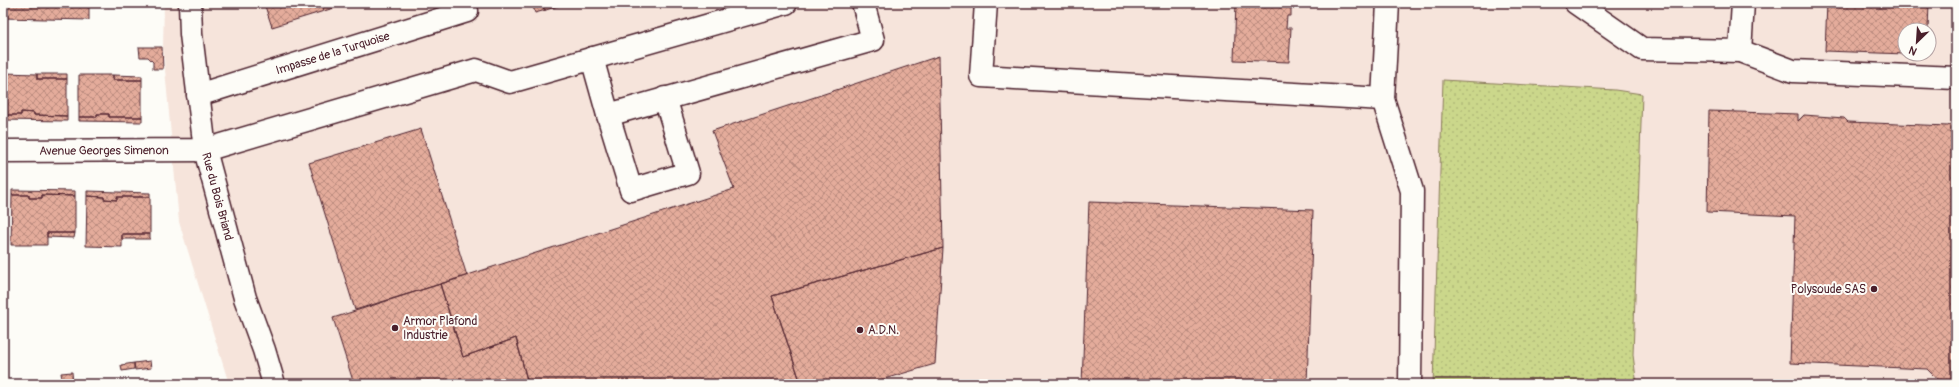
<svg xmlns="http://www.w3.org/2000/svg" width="1959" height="387" viewBox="0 0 1959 387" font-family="Pangolin,sans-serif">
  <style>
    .built { fill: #f6e4db; fill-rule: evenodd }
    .grass { fill: url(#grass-dots); stroke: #8a7b5b }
    .building { fill: url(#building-cross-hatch); stroke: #4a1f2b }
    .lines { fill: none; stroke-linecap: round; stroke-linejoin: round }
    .minor-casing { stroke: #4a1f2b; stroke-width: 25 }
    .minor { stroke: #fdfcf7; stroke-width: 22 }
    .poi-dot { fill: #4a1f2b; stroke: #fdfcf7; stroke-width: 1.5 }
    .labels { text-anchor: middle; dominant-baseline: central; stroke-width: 4; stroke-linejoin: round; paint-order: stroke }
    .street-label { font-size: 12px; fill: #4a1f2b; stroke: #fdfcf7 }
    .poi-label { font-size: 12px; fill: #4a1f2b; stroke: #fdfcf7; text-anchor: start }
  </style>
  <defs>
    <pattern id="grass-dots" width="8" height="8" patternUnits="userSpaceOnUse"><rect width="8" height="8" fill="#cbd78b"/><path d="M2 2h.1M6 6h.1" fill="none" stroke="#b0b878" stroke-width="1.8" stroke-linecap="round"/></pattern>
    <pattern id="building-cross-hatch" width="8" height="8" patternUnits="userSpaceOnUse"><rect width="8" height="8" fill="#e4ac9b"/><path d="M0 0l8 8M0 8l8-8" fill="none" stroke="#bb8b7f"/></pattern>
  </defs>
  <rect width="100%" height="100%" fill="#fdfcf7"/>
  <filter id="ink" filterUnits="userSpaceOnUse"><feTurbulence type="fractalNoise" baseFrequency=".025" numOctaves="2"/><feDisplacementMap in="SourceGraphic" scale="8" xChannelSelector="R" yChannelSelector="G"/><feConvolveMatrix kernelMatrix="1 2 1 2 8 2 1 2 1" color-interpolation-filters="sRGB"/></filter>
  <g filter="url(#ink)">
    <!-- built -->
    <path class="built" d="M164,3H1956V384H229L179,222L163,48ZM1905,30H1929V54H1905Z"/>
    <!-- grass -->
    <path class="grass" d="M1443,80L1615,90L1642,94L1633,355L1636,378L1641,384H1433Z"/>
    <!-- building -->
    <path class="building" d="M3,3H89V20L3,18Z
      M264,3H321L324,11L272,27Z
      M321,3H350L324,11Z
      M532,3H533L546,10L535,13Z
      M533,3H567L546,10Z
      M1236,3H1291V16H1287L1286,28H1291L1289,62L1234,60Z
      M1827,3H1929L1928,30H1905V54L1825,51Z
      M139,47H162L163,69H153V62L148,57H140Z
      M939,56L943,248L772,296L801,384H528L516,338L463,357L440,284L734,189L712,131Z
      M4,73L37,74V79H67V116L34,115V113L21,112V115H3Z
      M37,74H67V79H37Z
      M79,75H113V80H142V117H109V114H97V117H79Z
      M113,75L142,76V80H113Z
      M1709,111L1798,114V121L1804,115L1844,118L1848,122L1948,126L1953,122H1956V384L1942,382L1934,376L1927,369L1790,363L1795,216L1707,212Z
      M21,112L34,113V115L67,116V121L3,120V115H21Z
      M97,114H109V117H142V122L79,121V117H97Z
      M421,129L467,276L355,310L309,163Z
      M12,190L75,191V196L42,195V198H29V195H12Z
      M87,191L150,193V197H117V200L104,199V197L87,196Z
      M12,195H29V198H42V195L75,196V233H47V245H11Z
      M87,196L104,197V199L117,200V197H150V234H122V247L86,246Z
      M1089,202L1313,210L1307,384H1082Z
      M47,233H75L74,238L47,237Z
      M122,234H150V239H122Z
      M943,248L935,364L867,384H801L772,296Z
      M440,284L463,357L516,338L528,384H354L333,318Z
      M150,361L151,368L135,370L134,363Z
      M134,363V369L122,371L121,365Z
      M72,372L73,384H63L61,373Z"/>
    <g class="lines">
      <defs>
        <g id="minor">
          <path id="s1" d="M190,3L191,34L205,150L245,298L264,350L274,384"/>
          <path d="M986,3L981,76L1383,99"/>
          <path d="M1388,3L1383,99L1412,191L1410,384"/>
          <path d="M1576,3L1642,49L1740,51L1793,71L1956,78"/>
          <path d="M1740,51L1743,3"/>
          <path d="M592,58L608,115L873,40L863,3"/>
          <path id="s2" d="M198,95L467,11"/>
          <path d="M608,115L631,190L688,173L665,98"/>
          <path id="s3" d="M3,151L205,150L476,70L510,82L786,3"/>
        </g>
      </defs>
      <!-- minor casing -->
      <use href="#minor" class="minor-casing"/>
      <!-- minor -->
      <use href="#minor" class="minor"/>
    </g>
  </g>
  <!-- markers -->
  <g class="poi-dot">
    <circle cx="1874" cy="289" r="4"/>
    <circle cx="395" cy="328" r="4"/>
    <circle cx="860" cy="330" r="4"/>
  </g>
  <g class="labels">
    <!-- street labels -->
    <g class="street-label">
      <text stroke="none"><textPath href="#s2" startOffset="141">Impasse de la Turquoise</textPath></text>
      <text stroke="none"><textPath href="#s3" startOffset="101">Avenue Georges Simenon</textPath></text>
      <text stroke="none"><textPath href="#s1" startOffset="196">Rue du Bois Briand</textPath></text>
    </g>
    <!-- poi labels -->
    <g class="poi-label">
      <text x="1866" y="289" text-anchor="end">Polysoude SAS</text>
      <text x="403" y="321">Armor Plafond<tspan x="403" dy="14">Industrie</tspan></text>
      <text x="868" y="330">A.D.N.</text>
    </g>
  </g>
  <!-- margin -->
  <rect width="1959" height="387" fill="none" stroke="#fdfcf7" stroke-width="16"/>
  <rect x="8" y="8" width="1943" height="371" fill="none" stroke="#4a1f2b" stroke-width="1.5" filter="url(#ink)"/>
  <!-- north arrow -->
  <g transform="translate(1917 42) rotate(205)"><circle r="19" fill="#fdfcf7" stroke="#b5a4a5"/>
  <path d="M0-3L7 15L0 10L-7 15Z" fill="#4a1f2b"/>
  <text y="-6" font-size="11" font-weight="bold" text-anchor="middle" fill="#4a1f2b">N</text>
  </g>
</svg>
